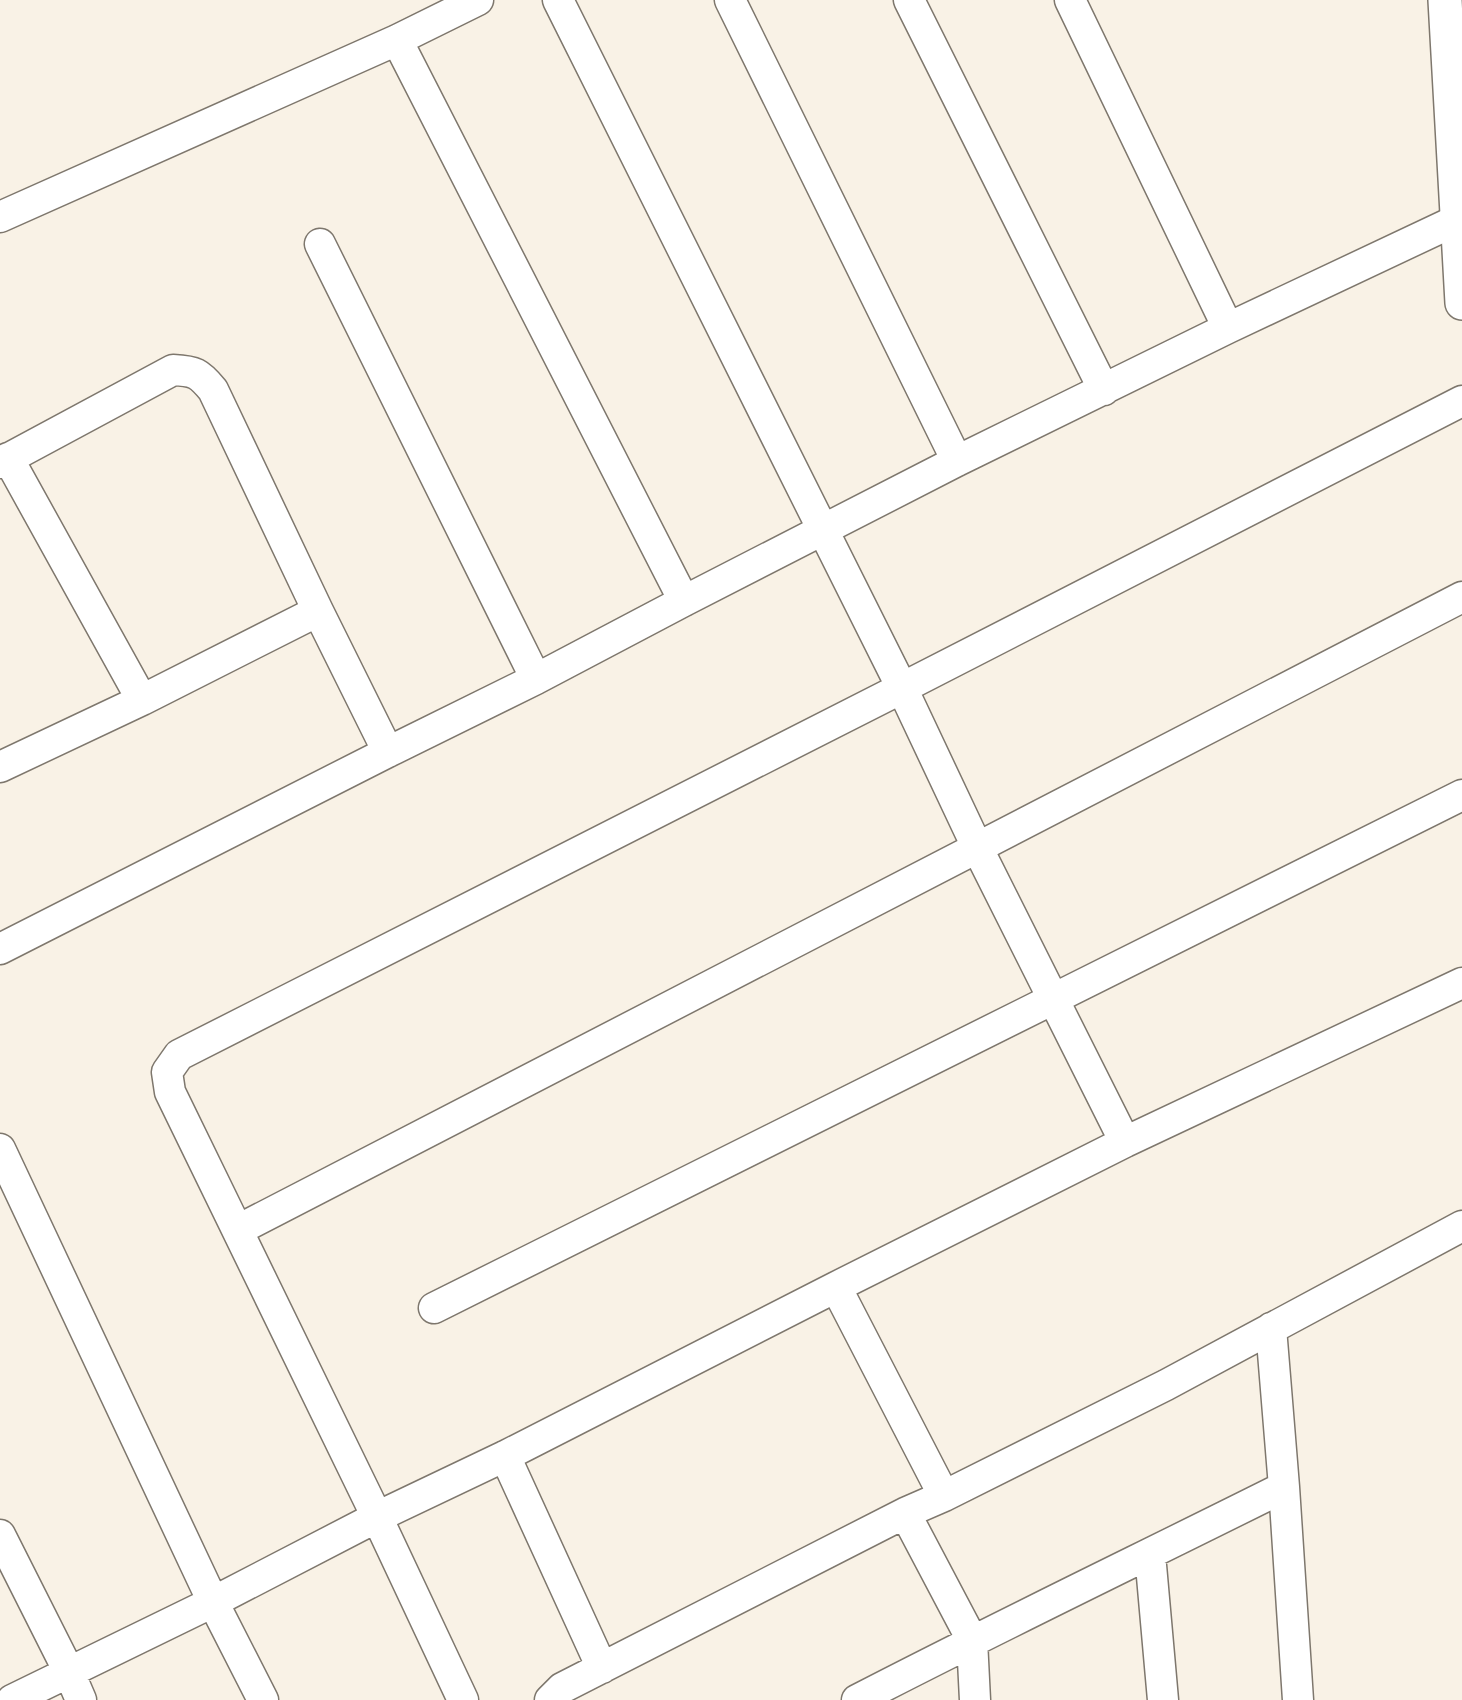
<svg xmlns="http://www.w3.org/2000/svg" width="1462" height="1700" viewBox="0 0 1462 1700" font-family="'DM Sans',sans-serif">
  <style>
    .lines { fill: none; stroke-linecap: round; stroke-linejoin: round }
    .minor-casing { stroke: #7e776d; stroke-width: 33 }
    .tertiary-casing { stroke: #7e776d; stroke-width: 36 }
    .minor { stroke: #fff; stroke-width: 30 }
    .tertiary { stroke: #fff; stroke-width: 33 }
  </style>
  <rect width="100%" height="100%" fill="#f9f2e6"/>
  <g class="lines">
    <defs>
      <path id="minor" d="M558,0L902,688L977,847L1125,1142
        M730,0L957,461
        M909,0L1104,390
        M1070,0L1228,328
        M397,40L684,601
        M0,217L397,40L478,0
        M320,244L536,679
        M8,458L142,700
        M0,463L173,370C195,371 199,373 213,390L318,611L388,752
        M0,767L142,700L318,611
        M0,949L388,752L536,679L684,601L957,461L1228,328L1457,220
        M0,1149L213,1602L263,1700
        M238,1230L1462,597
        M836,1287L944,1496
        M434,1308L1462,795
        M1271,1328L1284,1487L1298,1700
        M505,1456L602,1668
        M905,1513L972,1640L975,1700
        M0,1535L69,1672L81,1700
        M1150,1554L1163,1700
        M12,1700L213,1602L377,1517L505,1456L836,1287L1125,1142L1462,983
        M463,1700L377,1517L170,1092L167,1072L179,1055L902,688L1462,401
        M550,1700L562,1688L905,1513L944,1496L1166,1385L1462,1226
        M857,1700C998,1627 1142,1558 1284,1487"/>
      <path id="tertiary" d="M1445,0L1462,303"/>
    </defs>
    <!-- minor casing -->
    <use href="#minor" class="minor-casing"/>
    <!-- tertiary casing -->
    <use href="#tertiary" class="tertiary-casing"/>
    <!-- minor -->
    <use href="#minor" class="minor"/>
    <!-- tertiary -->
    <use href="#tertiary" class="tertiary"/>
  </g>
</svg>
